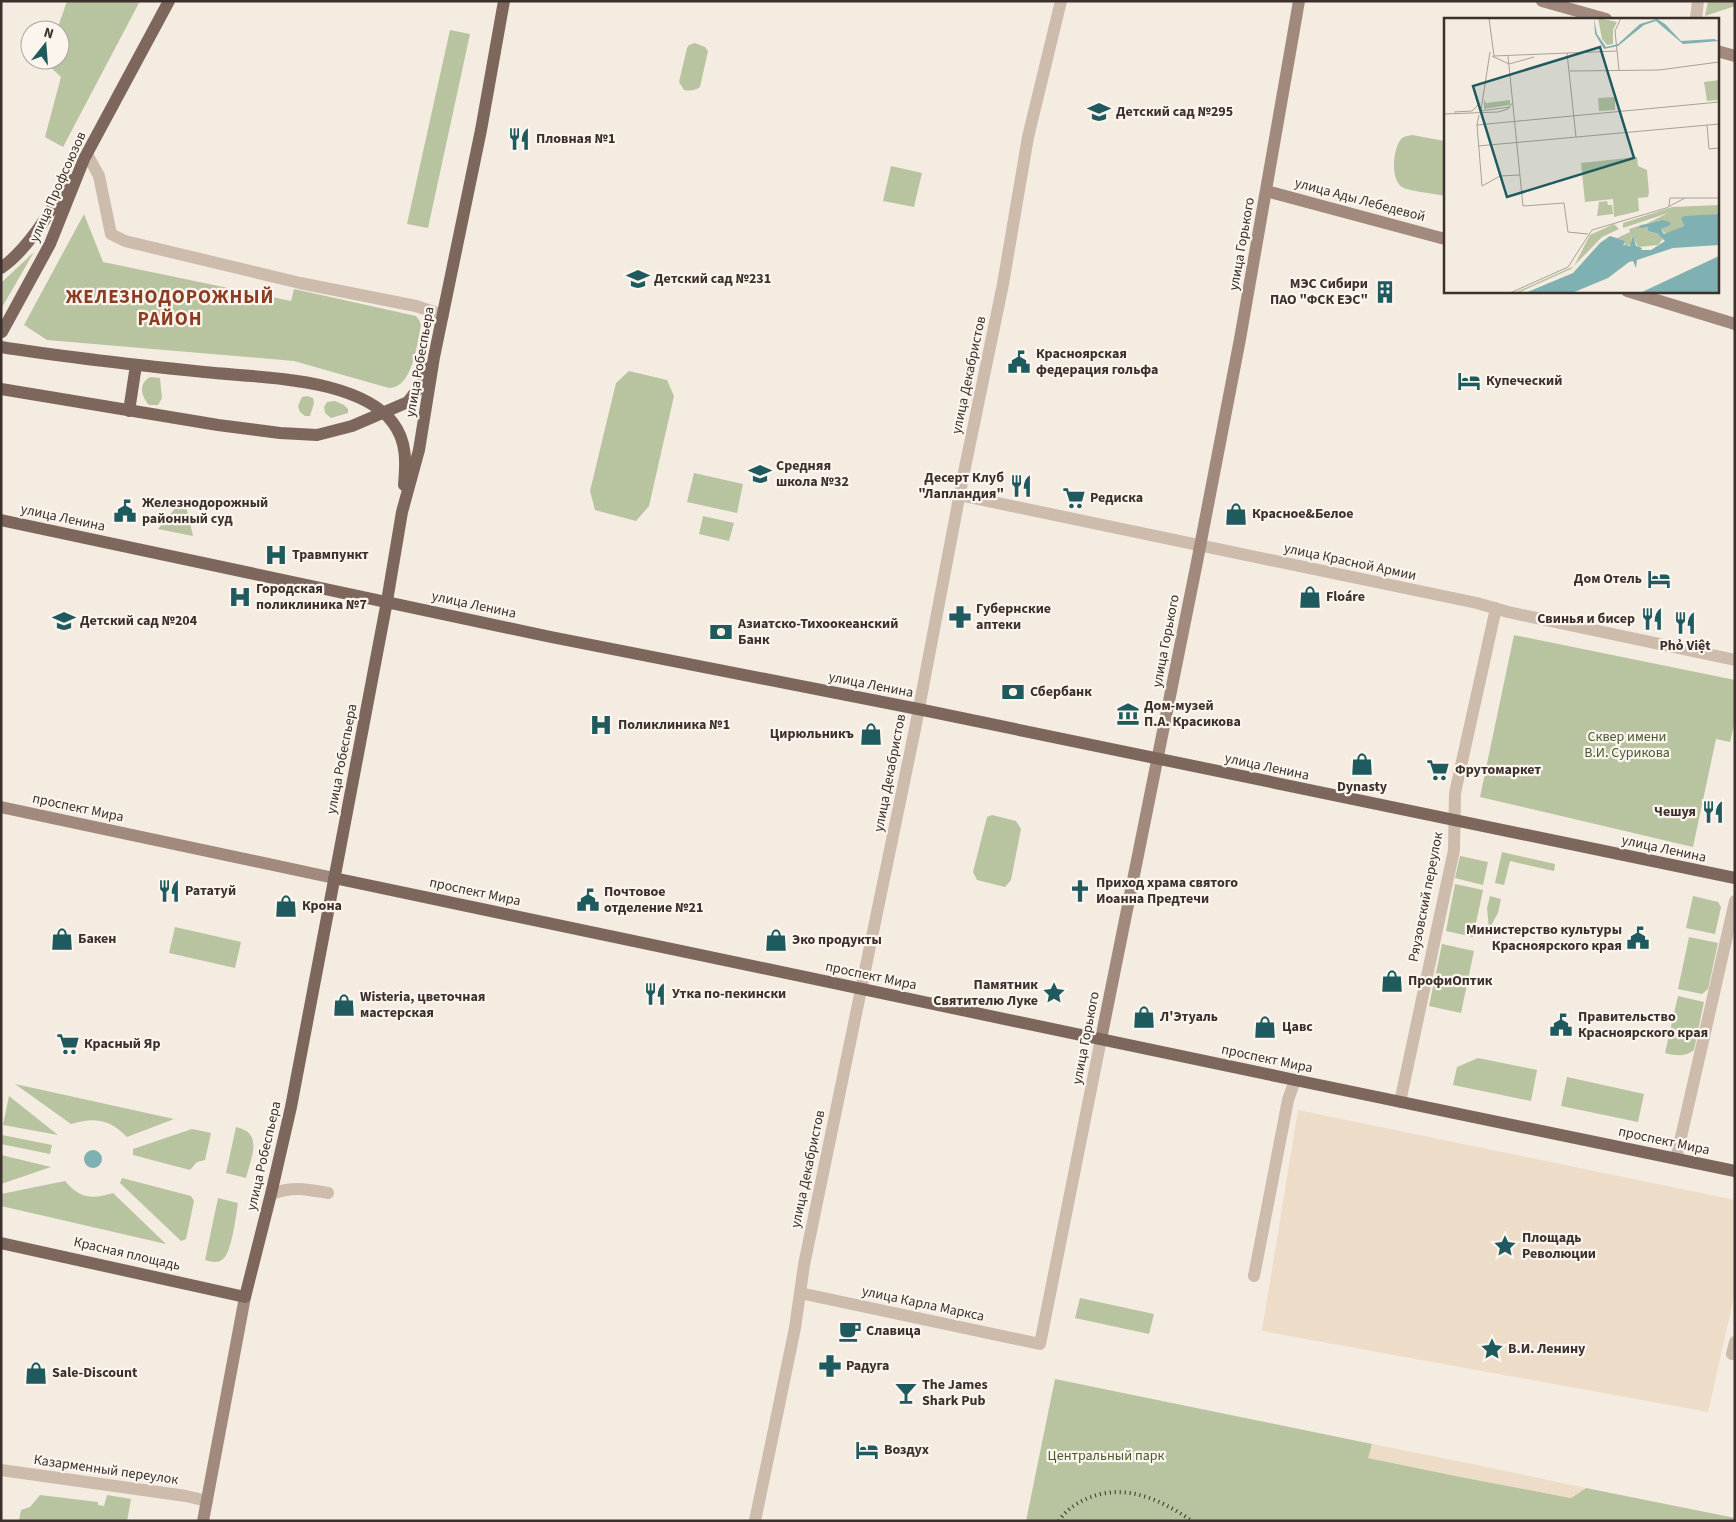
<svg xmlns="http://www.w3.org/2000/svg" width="1736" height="1522" viewBox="0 0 1736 1522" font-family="'Source Sans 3',sans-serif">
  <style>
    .green { fill: #b8c4a0 }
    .plaza { fill: #ecdcc8 }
    .water { fill: #7fb0b2 }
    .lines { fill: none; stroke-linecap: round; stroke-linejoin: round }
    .minor { stroke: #cdbbac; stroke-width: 12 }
    .tertiary { stroke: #cdbbac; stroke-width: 12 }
    .secondary { stroke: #a18a7d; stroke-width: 12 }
    .primary { stroke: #7d675c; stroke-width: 12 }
    .rail { stroke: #3b302b; stroke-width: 4; stroke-dasharray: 1 4; stroke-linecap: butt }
    .labels { text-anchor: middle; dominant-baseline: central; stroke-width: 4.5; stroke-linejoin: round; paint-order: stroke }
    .poi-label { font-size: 14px; font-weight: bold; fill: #3b302b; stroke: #fbf5ee; text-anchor: start }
    .street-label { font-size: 14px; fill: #3b302b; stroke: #fbf5ee }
    .park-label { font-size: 14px; fill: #4a5a2e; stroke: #fbf5ee }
    .district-label { font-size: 19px; font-weight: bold; letter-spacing: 1px; fill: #8c3b22; stroke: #fbf5ee }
    .inset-road { fill: none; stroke: #aaa098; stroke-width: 1 }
    .view { fill: #1f5a5e; fill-opacity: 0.15; stroke: #1f5a5e; stroke-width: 2.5 }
    .inset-edge { fill: none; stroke: #3b302b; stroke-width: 2.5 }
  </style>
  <rect width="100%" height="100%" fill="#f4ebe1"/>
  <!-- green -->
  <path class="green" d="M67,1H140L63,147L45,137L61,77L45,62L46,60H60V30H57Z
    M1708,1H1734L1735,6L1705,16Z
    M450,30L470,34L428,228L407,224Z
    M695,43L705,47L708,51L700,87C694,91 691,91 684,90L679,82L687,48L689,45Z
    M1412,135L1445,141V196C1436,194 1408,191 1402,187C1390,179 1393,149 1401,139C1404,136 1408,136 1412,135Z
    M891,166L922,173L914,207L883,201Z
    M84,214L103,262L291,301L294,289L416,316L419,320L421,325C417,343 413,388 389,388L294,361L47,340L24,325Z
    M34,252L1,309V283Z
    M629,371L667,380L674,396L649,506L636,521L595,510L590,491L616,383Z
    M150,377L160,378L162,398L158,405H149C141,396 138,384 150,377Z
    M307,396L313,398L314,403L310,416H305L300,412L298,406L302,397Z
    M335,401L344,405L348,409V413L331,418L325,413L324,407L327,402Z
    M694,473L743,484L737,513L687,502Z
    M178,505L186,506L193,536L158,529Z
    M703,516L734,523L729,541L699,534Z
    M1514,635L1735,680V721L1730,742L1716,739L1693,847L1480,797Z
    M992,815L1016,821L1021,829L1011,880L1005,887L977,880L973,872L987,817Z
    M1502,852L1555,864L1554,871L1510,861L1504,885L1495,883Z
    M1460,856L1488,862L1483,885L1455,878Z
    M1455,884L1483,890L1473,937L1446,931Z
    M1490,896L1501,899L1498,913L1489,929L1487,908Z
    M1693,896L1718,902L1721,907L1715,934L1686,928Z
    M175,927L241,942L235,968L169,953Z
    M1689,937L1718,943L1708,989L1702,994L1678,989Z
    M1442,944L1474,951L1461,1013L1429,1006Z
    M1678,996L1704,1002L1694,1050C1685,1057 1677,1056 1665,1053Z
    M1478,1058L1537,1070L1531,1101L1453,1085L1457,1067Z
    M1567,1077L1644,1094L1638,1122L1561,1106Z
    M15,1084L174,1119L127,1137C110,1119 94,1117 71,1124Z
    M9,1096L58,1135L3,1125Z
    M236,1127C264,1133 251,1157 246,1178L226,1173Z
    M192,1129L211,1133L205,1160L197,1162L190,1170L133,1155V1149Z
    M2,1135L52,1145L50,1154L1,1144Z
    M1,1155L51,1167L1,1184Z
    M122,1178L191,1196L194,1201L186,1239L181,1241L120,1183Z
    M65,1181C79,1198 92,1200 113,1193L166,1244L1,1206V1194Z
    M218,1198L238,1203C236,1215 232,1250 224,1258C218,1264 212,1262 205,1260Z
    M1080,1298L1154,1314L1149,1334L1075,1318Z
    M1055,1379L1372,1444L1369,1458L1571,1498L1586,1488L1735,1518V1521H1026Z
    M40,1495L98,1502V1505L104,1506L107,1495L131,1499L127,1521H19L21,1510L30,1507Z"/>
  <!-- plaza -->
  <path class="plaza" d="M1298,1110L1735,1200V1292L1708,1412L1262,1331Z
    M1372,1444L1472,1464L1586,1488L1571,1498L1460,1477L1368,1458Z"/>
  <!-- water -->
  <path class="water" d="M84 1159a9 9 0 1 1 18 0a9 9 0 1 1-18 0Z"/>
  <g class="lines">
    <!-- minor -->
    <path class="minor" d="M1696,19L1698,1
      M87,154L99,176L111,234L125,241L300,283L416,306L443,315
      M959,495L1477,603L1508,612L1735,660
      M1400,1102L1454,850L1455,793L1496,608
      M1676,1159L1735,901
      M1254,1276L1288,1100L1295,1080
      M1732,1354L1735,1342
      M1,1470L186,1496L207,1501"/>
    <!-- tertiary -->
    <path class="tertiary" d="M271,1194C293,1186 306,1189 328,1193
      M800,1293L1040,1344L1101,1039
      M755,1521L795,1328L804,1265L915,729L963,477L1003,284L1028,137L1061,1"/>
    <!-- secondary -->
    <path class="secondary" d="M1542,1L1606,19
      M1717,51L1735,56
      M1266,191L1445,239
      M1627,291L1735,324
      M1,807L334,878
      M1101,1039L1197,562L1240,339L1299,1
      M203,1521L245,1297"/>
    <!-- primary -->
    <path class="primary" d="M1,268C29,249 52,208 70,180
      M2,332L50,244L84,159L169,1
      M1,347C69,358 136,365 204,372C245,376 288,377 328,387C351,393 379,403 393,423C407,441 406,463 404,485
      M1,389L218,425L280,433L317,435L352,426L408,402L421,385L429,368
      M129,411L136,365
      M1,520L551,637L918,709L1735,878
      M334,878L1295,1080L1735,1171
      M1,1243L245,1297L271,1194L291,1107L387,601L402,512L419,450L434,357L481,130L504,1"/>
    <!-- rail -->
    <path class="rail" d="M1059,1521C1065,1511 1075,1504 1086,1499C1124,1482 1160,1499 1192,1521"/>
  </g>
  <!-- icons -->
  <defs>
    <symbol id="school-bare" viewBox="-9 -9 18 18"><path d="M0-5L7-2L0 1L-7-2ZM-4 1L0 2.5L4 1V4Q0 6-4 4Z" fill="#1f5a5e" stroke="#fbf5ee" stroke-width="2.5" paint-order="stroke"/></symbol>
    <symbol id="restaurant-bare" viewBox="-9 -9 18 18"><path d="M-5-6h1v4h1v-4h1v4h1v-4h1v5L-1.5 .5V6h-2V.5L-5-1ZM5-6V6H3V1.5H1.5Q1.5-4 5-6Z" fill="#1f5a5e" stroke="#fbf5ee" stroke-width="2.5" paint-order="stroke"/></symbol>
    <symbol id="building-bare" viewBox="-9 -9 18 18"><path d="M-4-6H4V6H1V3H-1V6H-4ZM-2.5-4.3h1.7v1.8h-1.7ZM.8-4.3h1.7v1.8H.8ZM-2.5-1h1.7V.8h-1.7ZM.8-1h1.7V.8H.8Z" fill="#1f5a5e" stroke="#fbf5ee" stroke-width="2.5" paint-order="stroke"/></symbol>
    <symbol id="civic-bare" viewBox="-9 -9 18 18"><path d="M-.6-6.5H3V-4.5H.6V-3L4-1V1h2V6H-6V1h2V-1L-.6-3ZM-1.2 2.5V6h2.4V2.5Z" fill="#1f5a5e" stroke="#fbf5ee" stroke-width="2.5" paint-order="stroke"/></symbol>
    <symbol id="hotel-bare" viewBox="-9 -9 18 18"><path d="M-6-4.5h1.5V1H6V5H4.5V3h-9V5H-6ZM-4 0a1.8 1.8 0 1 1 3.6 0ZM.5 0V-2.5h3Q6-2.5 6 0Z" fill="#1f5a5e" stroke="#fbf5ee" stroke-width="2.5" paint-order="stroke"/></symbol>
    <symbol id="supermarket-bare" viewBox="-9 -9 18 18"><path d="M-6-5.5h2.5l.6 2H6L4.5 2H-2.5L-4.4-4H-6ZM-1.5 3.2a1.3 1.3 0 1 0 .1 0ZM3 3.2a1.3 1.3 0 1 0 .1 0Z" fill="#1f5a5e" stroke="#fbf5ee" stroke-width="2.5" paint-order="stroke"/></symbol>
    <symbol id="shop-bare" viewBox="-9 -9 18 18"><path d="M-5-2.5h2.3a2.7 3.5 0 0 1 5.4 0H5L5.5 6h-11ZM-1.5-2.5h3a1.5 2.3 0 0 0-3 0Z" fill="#1f5a5e" stroke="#fbf5ee" stroke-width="2.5" paint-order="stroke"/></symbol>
    <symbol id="hospital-bare" viewBox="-9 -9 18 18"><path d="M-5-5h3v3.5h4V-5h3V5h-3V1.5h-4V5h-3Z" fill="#1f5a5e" stroke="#fbf5ee" stroke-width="2.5" paint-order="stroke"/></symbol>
    <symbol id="pharmacy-bare" viewBox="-9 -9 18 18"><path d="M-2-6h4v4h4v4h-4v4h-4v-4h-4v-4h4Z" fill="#1f5a5e" stroke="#fbf5ee" stroke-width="2.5" paint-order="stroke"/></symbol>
    <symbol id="bank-bare" viewBox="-9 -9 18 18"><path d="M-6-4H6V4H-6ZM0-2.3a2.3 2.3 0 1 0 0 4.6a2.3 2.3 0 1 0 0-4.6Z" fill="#1f5a5e" stroke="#fbf5ee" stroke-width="2.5" paint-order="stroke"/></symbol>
    <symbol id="museum-bare" viewBox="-9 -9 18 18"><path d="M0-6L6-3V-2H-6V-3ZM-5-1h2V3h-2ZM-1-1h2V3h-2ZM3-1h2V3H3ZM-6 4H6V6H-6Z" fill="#1f5a5e" stroke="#fbf5ee" stroke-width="2.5" paint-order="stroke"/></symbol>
    <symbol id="church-bare" viewBox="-9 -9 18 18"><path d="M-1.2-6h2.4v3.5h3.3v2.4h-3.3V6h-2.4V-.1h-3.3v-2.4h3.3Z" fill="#1f5a5e" stroke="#fbf5ee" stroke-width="2.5" paint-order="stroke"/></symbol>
    <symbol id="sight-bare" viewBox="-9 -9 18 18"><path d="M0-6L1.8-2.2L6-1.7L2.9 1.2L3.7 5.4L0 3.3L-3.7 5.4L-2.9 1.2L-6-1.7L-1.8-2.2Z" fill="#1f5a5e" stroke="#fbf5ee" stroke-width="2.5" paint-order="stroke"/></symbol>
    <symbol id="cafe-bare" viewBox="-9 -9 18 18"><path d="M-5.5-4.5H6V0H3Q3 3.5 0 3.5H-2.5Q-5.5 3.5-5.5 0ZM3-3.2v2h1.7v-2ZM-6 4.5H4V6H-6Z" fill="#1f5a5e" stroke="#fbf5ee" stroke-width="2.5" paint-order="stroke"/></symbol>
    <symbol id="bar-bare" viewBox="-9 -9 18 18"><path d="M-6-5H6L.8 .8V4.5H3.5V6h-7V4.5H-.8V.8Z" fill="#1f5a5e" stroke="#fbf5ee" stroke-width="2.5" paint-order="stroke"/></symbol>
  </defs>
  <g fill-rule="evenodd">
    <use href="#school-bare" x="1083" y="96" width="32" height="32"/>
    <use href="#restaurant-bare" x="503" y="123" width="32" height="32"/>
    <use href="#school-bare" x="622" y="263" width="32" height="32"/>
    <use href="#building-bare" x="1369" y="276" width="32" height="32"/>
    <use href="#civic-bare" x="1003" y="346" width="32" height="32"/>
    <use href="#hotel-bare" x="1453" y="365" width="32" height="32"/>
    <use href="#school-bare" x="744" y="458" width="32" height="32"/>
    <use href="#restaurant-bare" x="1005" y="470" width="32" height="32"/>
    <use href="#supermarket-bare" x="1058" y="482" width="32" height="32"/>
    <use href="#civic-bare" x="109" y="495" width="32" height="32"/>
    <use href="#shop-bare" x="1220" y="498" width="32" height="32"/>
    <use href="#hospital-bare" x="260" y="539" width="32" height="32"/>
    <use href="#hotel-bare" x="1643" y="563" width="32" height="32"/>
    <use href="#hospital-bare" x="224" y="581" width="32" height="32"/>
    <use href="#shop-bare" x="1294" y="581" width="32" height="32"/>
    <use href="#pharmacy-bare" x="944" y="601" width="32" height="32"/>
    <use href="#restaurant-bare" x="1636" y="603" width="32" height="32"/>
    <use href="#school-bare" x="48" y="605" width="32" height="32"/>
    <use href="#restaurant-bare" x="1669" y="607" width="32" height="32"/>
    <use href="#bank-bare" x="705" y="616" width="32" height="32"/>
    <use href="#bank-bare" x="997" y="676" width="32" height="32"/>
    <use href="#museum-bare" x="1112" y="698" width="32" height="32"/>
    <use href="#hospital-bare" x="585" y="709" width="32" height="32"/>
    <use href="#shop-bare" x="855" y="718" width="32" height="32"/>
    <use href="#shop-bare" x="1346" y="748" width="32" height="32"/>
    <use href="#supermarket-bare" x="1422" y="754" width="32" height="32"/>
    <use href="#restaurant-bare" x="1697" y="796" width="32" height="32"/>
    <use href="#restaurant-bare" x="153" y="875" width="32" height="32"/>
    <use href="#church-bare" x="1064" y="875" width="32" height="32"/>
    <use href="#civic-bare" x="572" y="884" width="32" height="32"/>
    <use href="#shop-bare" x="270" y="890" width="32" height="32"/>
    <use href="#civic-bare" x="1622" y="922" width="32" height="32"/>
    <use href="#shop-bare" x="46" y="923" width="32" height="32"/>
    <use href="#shop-bare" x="760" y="924" width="32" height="32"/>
    <use href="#shop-bare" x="1376" y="965" width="32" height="32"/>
    <use href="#sight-bare" x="1038" y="977" width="32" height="32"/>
    <use href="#restaurant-bare" x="639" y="978" width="32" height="32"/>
    <use href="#shop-bare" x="328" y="989" width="32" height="32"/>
    <use href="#shop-bare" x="1128" y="1001" width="32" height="32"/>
    <use href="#civic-bare" x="1545" y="1009" width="32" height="32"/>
    <use href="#shop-bare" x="1249" y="1011" width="32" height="32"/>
    <use href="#supermarket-bare" x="52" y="1028" width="32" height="32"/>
    <use href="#sight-bare" x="1489" y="1230" width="32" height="32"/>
    <use href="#cafe-bare" x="834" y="1315" width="32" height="32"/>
    <use href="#sight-bare" x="1476" y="1333" width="32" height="32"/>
    <use href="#pharmacy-bare" x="814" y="1350" width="32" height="32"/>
    <use href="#shop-bare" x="20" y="1357" width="32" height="32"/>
    <use href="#bar-bare" x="890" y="1377" width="32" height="32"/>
    <use href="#hotel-bare" x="851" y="1434" width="32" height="32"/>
  </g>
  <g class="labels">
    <!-- poi labels -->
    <g class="poi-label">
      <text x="1116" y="112">Детский сад №295</text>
      <text x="536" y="139">Пловная №1</text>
      <text x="654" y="279">Детский сад №231</text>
      <text x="1368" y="284" text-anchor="end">МЭС Сибири<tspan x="1368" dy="16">ПАО "ФСК ЕЭС"</tspan></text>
      <text x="1036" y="354">Красноярская<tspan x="1036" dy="16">федерация гольфа</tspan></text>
      <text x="1486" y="381">Купеческий</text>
      <text x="776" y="466">Средняя<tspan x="776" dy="16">школа №32</tspan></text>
      <text x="1004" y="478" text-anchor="end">Десерт Клуб<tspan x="1004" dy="16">"Лапландия"</tspan></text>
      <text x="1090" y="498">Редиска</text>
      <text x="142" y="503">Железнодорожный<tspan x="142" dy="16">районный суд</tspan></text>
      <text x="1252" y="514">Красное&amp;Белое</text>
      <text x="292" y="555">Травмпункт</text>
      <text x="1642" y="579" text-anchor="end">Дом Отель</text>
      <text x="256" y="589">Городская<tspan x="256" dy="16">поликлиника №7</tspan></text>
      <text x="1326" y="597">Floáre</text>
      <text x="976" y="609">Губернские<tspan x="976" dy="16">аптеки</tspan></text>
      <text x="1635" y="619" text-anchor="end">Свинья и бисер</text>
      <text x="80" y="621">Детский сад №204</text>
      <text x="738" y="624">Азиатско-Тихоокеанский<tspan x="738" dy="16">Банк</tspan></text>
      <text x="1685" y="646" text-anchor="middle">Phỏ Việt</text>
      <text x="1030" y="692">Сбербанк</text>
      <text x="1144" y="706">Дом-музей<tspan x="1144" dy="16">П.А. Красикова</tspan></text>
      <text x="618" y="725">Поликлиника №1</text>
      <text x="854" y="734" text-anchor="end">Цирюльникъ</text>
      <text x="1455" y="770">Фрутомаркет</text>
      <text x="1362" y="787" text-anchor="middle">Dynasty</text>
      <text x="1696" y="812" text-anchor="end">Чешуя</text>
      <text x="1096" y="883">Приход храма святого<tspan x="1096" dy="16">Иоанна Предтечи</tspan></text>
      <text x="185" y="891">Рататуй</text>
      <text x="604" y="892">Почтовое<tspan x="604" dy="16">отделение №21</tspan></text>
      <text x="302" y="906">Крона</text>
      <text x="1622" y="930" text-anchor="end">Министерство культуры<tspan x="1622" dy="16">Красноярского края</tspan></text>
      <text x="78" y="939">Бакен</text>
      <text x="792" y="940">Эко продукты</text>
      <text x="1408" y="981">ПрофиОптик</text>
      <text x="1038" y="985" text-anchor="end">Памятник<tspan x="1038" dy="16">Святителю Луке</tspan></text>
      <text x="672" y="994">Утка по-пекински</text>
      <text x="360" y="997">Wisteria, цветочная<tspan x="360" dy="16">мастерская</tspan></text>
      <text x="1160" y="1017">Л'Этуаль</text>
      <text x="1578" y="1017">Правительство<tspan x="1578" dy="16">Красноярского края</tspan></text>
      <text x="1282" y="1027">Цавс</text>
      <text x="84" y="1044">Красный Яр</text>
      <text x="1522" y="1238">Площадь<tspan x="1522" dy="16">Революции</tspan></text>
      <text x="866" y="1331">Славица</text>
      <text x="1508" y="1349">В.И. Ленину</text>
      <text x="846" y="1366">Радуга</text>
      <text x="52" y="1373">Sale-Discount</text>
      <text x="922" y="1385">The James<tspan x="922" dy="16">Shark Pub</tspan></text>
      <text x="884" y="1450">Воздух</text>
    </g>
    <!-- street labels -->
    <g class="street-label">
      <text transform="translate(58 187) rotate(-66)">улица Профсоюзов</text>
      <text transform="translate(1360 200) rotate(15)">улица Ады Лебедевой</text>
      <text transform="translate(1242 244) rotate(-80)">улица Горького</text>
      <text transform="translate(420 362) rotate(-80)">улица Робеспьера</text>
      <text transform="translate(969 375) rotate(-78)">улица Декабристов</text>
      <text transform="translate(63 518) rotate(12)">улица Ленина</text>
      <text transform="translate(1350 562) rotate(12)">улица Красной Армии</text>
      <text transform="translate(474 605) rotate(12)">улица Ленина</text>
      <text transform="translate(1166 641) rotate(-79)">улица Горького</text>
      <text transform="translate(871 685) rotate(11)">улица Ленина</text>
      <text transform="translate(342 759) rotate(-79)">улица Робеспьера</text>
      <text transform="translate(1267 767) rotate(12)">улица Ленина</text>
      <text transform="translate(890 773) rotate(-79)">улица Декабристов</text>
      <text transform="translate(78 808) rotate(12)">проспект Мира</text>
      <text transform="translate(1664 849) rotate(12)">улица Ленина</text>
      <text transform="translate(475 892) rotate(12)">проспект Мира</text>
      <text transform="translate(1426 897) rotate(-79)">Ряузовский переулок</text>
      <text transform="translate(871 976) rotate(12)">проспект Мира</text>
      <text transform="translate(1086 1038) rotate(-79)">улица Горького</text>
      <text transform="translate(1267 1059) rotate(12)">проспект Мира</text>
      <text transform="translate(1664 1141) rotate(12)">проспект Мира</text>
      <text transform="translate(264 1156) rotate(-77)">улица Робеспьера</text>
      <text transform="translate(808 1169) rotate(-78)">улица Декабристов</text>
      <text transform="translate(127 1254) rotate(13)">Красная площадь</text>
      <text transform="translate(923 1304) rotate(12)">улица Карла Маркса</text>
      <text transform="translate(106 1470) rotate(8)">Казарменный переулок</text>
    </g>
    <!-- park labels -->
    <g class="park-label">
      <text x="1627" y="737">Сквер имени<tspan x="1627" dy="16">В.И. Сурикова</tspan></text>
      <text x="1106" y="1456">Центральный парк</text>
    </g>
    <!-- district labels -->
    <g class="district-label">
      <text x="170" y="297">ЖЕЛЕЗНОДОРОЖНЫЙ<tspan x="170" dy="22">РАЙОН</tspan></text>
    </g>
  </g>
  <!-- overview -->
  <g transform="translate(1444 18)">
    <rect width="275" height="275" fill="#f4ebe1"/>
    <path d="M154,0L173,4L169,12V26L163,27L158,21ZM275,62V82L263,83L260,64ZM171,79V92L155,93L154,80ZM40,81L42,85L66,82V87L40,91ZM193,139L194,148L203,152L205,175L204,179L194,180L195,193L170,199L169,181L141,184L137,145ZM163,183L164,187H168L169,196L153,198L155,184ZM275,187V196L246,199L238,203L240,208L222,216L217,211L227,207L218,202L202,206L224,195L179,210V205L228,189ZM170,206L175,211L158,219L127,251L74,275H70L130,248L146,217ZM200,206L194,211L204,209V213L216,217L219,221L214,227L194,229L188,217L187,227L180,228L182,223L173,220L186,214L185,211Z" fill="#b8c4a0"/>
    <path d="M150,0L153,16L162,29L174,26L196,6L213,1L221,6L237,23L270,21L275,23L239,26L212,3L200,7L174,28L160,31L151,16ZM275,196V227L229,230L193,242L192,250L189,243L185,244L164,260L128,275H81L129,255L156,225L166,218L182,223L179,227L186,228L189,217L192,228L198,230L197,232H207L221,223L214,216L204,213V209L193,211L198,207L218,202L226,204L227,207L217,211L220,216L240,208L237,200L241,198ZM275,238V275H180L198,274Z" fill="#7fb0b2"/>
    <path class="inset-road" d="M45,0L50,38L173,33M123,35L132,119M48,38L65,46M64,38L79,188L120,185L124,214L144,216M65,46L90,39M175,52L171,13L177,0M126,53L215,52L275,44M37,92L46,34M36,93L66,89M10,94L28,93L36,85M0,96L54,94L64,91L69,84M35,97L33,107L38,168L56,158L76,157M33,107L275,84M263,107L265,131L275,130M34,128L275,106M225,188L226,180H275M66,275L124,249L148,212L222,190L241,180"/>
    <path class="view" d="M156,29L190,140L63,179L29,68Z"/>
    <rect width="275" height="275" class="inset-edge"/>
  </g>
  <!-- border -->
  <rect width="1736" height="1522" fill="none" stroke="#3b302b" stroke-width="5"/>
  <!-- north arrow -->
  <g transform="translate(45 45) rotate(17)"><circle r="24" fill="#fbf5ee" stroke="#aea6a0"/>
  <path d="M0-4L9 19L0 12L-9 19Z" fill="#1f5a5e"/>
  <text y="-8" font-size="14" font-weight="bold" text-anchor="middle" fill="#3b302b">N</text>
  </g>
</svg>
